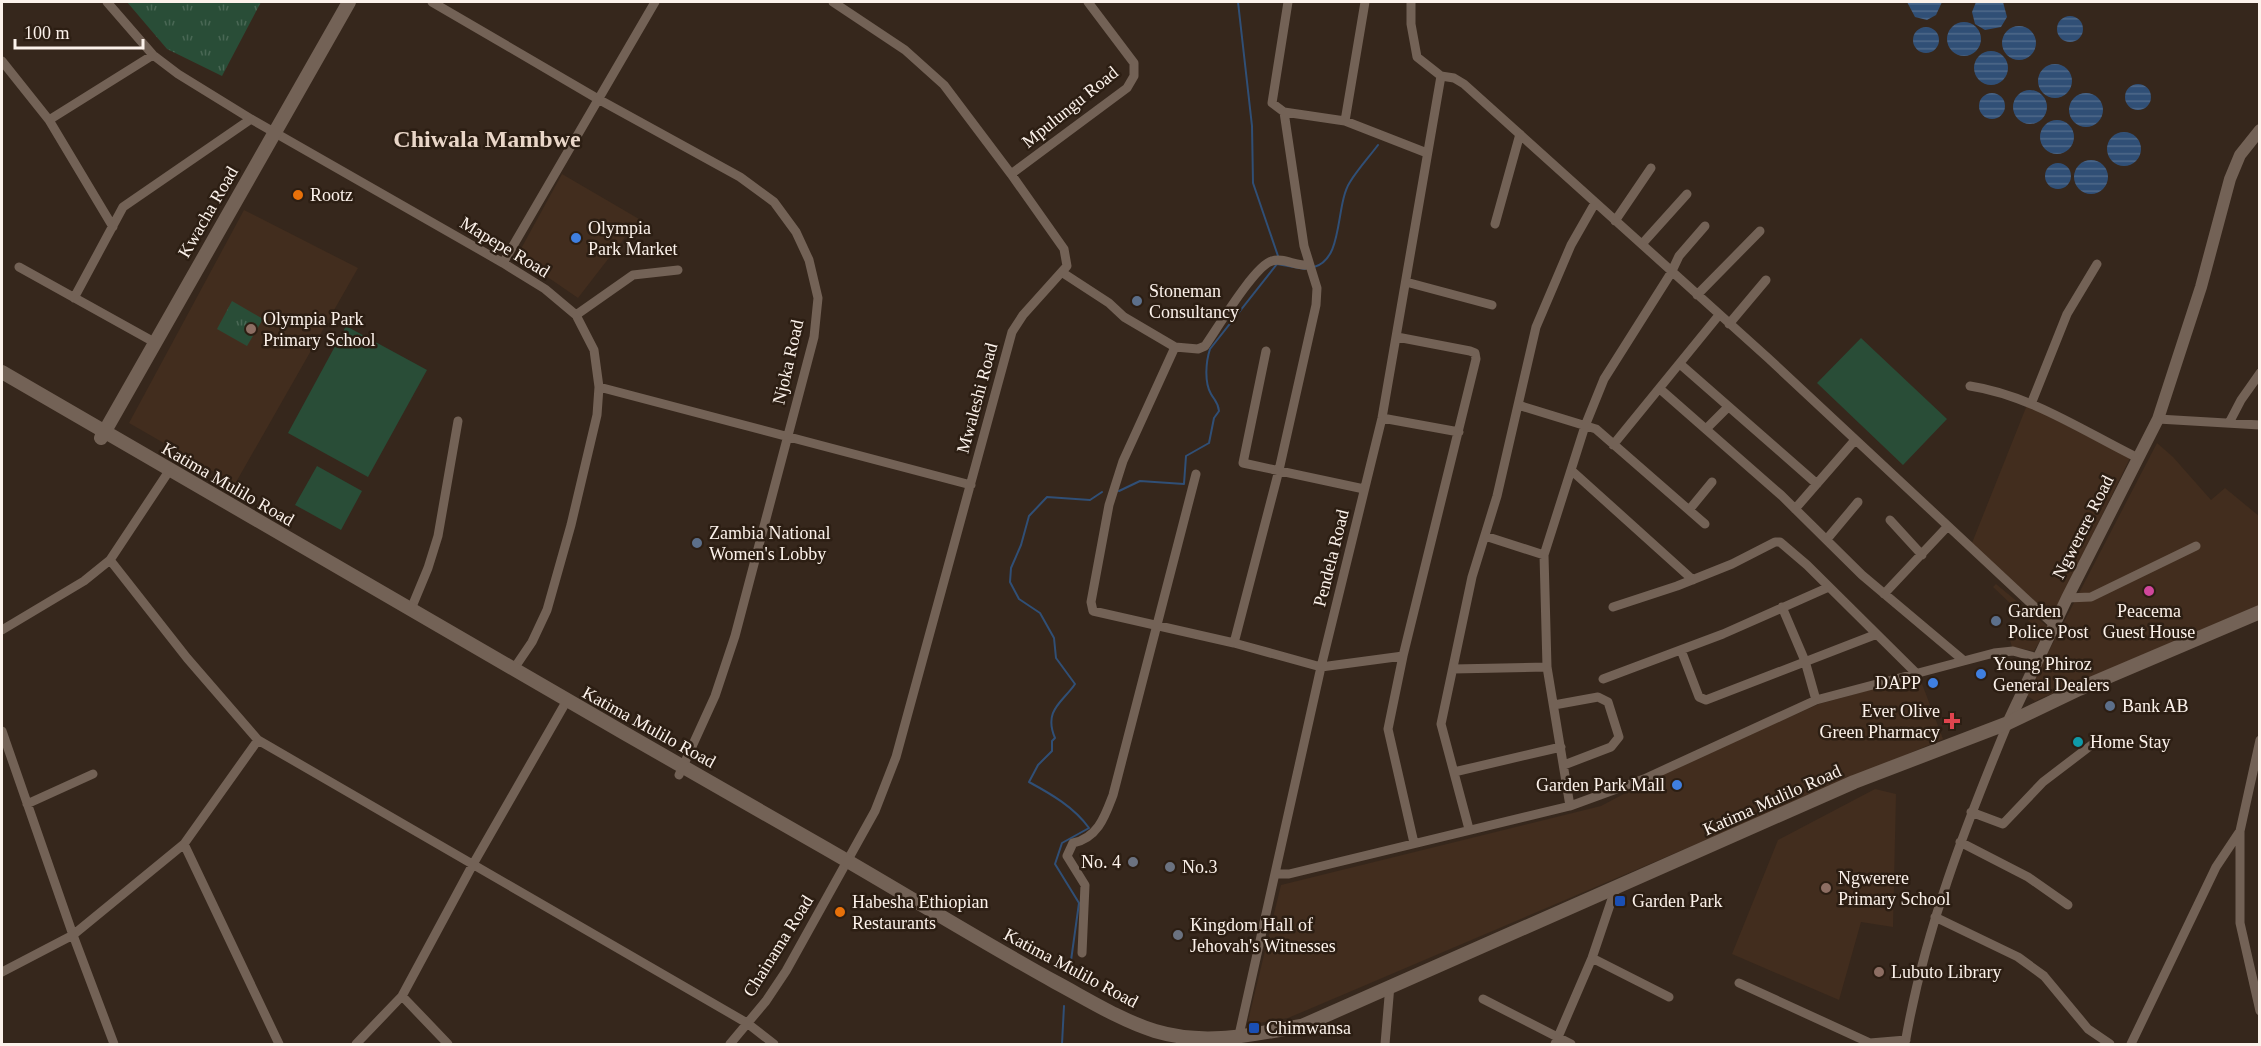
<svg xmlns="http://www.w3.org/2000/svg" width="2261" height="1046" viewBox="0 0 2261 1046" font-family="'Times New Roman',serif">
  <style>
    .built { fill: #422d1e }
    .grass { fill: url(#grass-tufts) }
    .garden { fill: #294d37 }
    .water { fill: url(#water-rules) }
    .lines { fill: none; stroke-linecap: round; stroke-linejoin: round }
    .stream { stroke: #304f76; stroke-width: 2 }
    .minor { stroke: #736256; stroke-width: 9 }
    .tertiary { stroke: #736256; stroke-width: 12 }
    .secondary { stroke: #736256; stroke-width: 14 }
    .food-dot { fill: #e8710a; stroke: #2c1e13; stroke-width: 2 }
    .shop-dot { fill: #3f7fe0; stroke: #2c1e13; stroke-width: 2 }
    .service-dot { fill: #5c6f8a; stroke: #2c1e13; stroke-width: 2 }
    .education-dot { fill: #8d6e63; stroke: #2c1e13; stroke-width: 2 }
    .hotel-dot { fill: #d1479c; stroke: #2c1e13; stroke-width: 2 }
    .health-dot { fill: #e0444e; stroke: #2c1e13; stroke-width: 2 }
    .culture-dot { fill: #0f9aa8; stroke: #2c1e13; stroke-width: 2 }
    .worship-dot { fill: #6b7280; stroke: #2c1e13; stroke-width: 2 }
    .transit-dot { fill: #1a4fb4; stroke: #2c1e13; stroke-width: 2 }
    .labels { text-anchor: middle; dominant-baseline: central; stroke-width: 5; stroke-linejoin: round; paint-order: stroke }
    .street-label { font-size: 18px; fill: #fcf2eb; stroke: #2c1e13 }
    .poi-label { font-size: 18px; fill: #fcf2eb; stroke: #2c1e13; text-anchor: start }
    .district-label { font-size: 24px; font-weight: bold; fill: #e9d6c8; stroke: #2c1e13 }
  </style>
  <defs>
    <pattern id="grass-tufts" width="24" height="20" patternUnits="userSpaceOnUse" patternTransform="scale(1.5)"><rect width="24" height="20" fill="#294d37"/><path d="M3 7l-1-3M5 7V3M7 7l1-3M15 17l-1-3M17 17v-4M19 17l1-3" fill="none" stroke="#496754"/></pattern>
    <pattern id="water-rules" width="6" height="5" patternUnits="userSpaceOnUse" patternTransform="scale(1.5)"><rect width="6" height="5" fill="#304f76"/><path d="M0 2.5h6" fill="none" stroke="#4f698a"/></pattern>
  </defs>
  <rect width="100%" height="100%" fill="#36271c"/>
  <!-- built -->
  <path class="built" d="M562,174L639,219L578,298L517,256Z
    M244,210L358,268L235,484L129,423Z
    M2027,405L2130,458L2052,618L1972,543Z
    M2157,443L2173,457L2211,500L2225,488L2259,516V605L2035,701L2026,695Z
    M1996,584L2048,627L2034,651L2012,647L2010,640L2030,622L1993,587Z
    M1919,676L1943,739L1307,1010L1288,1018L1247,1025L1281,885L1601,806L1675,767L1819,704Z
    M1875,789L1896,794L1893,927L1861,922L1839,1000L1732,954L1778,840Z"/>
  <!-- grass -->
  <path class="grass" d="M127,2H261L222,76L167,49Z
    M232,301L263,319L247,346L217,329Z"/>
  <!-- garden -->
  <path class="garden" d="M346,326L427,370L368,477L288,433Z
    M1861,338L1947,419L1903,465L1817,383Z
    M317,466L362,491L341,530L295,505Z"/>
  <!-- water -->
  <path class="water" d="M1907,2H1942L1936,15L1927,20L1915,17Z
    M1976,2H2003L2007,17L2001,27L1985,30L1975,24L1972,12Z
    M2057 29a13 13 0 1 1 26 0a13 13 0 1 1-26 0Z
    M1947 39a17 17 0 1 1 34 0a17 17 0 1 1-34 0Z
    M2002 43a17 17 0 1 1 34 0a17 17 0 1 1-34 0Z
    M1913 40a13 13 0 1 1 26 0a13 13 0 1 1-26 0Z
    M1974 68a17 17 0 1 1 34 0a17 17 0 1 1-34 0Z
    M2038 81a17 17 0 1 1 34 0a17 17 0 1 1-34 0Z
    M2125 97a13 13 0 1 1 26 0a13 13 0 1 1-26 0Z
    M2013 107a17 17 0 1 1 34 0a17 17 0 1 1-34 0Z
    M2069 110a17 17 0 1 1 34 0a17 17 0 1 1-34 0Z
    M1979 106a13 13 0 1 1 26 0a13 13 0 1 1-26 0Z
    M2040 137a17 17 0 1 1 34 0a17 17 0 1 1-34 0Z
    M2107 149a17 17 0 1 1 34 0a17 17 0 1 1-34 0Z
    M2074 177a17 17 0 1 1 34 0a17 17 0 1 1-34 0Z
    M2045 176a13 13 0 1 1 26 0a13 13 0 1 1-26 0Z"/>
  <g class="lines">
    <!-- stream -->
    <path class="stream" d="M1238,2L1252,126L1253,183L1278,256
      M1314,267C1344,259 1335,205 1350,182C1358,169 1369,157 1378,145
      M1119,491L1140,481L1184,484L1186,456L1209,443L1214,418L1219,411C1218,402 1215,401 1211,394C1204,382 1206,361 1210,349L1277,264L1305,269
      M1069,975L1079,903L1055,864L1062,843L1089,828C1074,807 1051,794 1029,782L1038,765L1052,751V741L1055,738C1043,710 1063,702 1075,684L1056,658L1054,638L1040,613L1019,599L1010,582L1011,568L1021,545L1029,516L1047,497L1090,500L1102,492
      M1062,1044L1064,1006"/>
    <!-- minor -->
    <path class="minor" d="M107,2L153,55L178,74L251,119L503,263L545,289L576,315L594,350L599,387L597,415L571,525L547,610L532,642L513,670
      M432,2L598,99L740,177L774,202L796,232L809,260L818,298L814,337L735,636L715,696L679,775
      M1288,2L1272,103L1284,112L1345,121L1427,153
      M1411,2V24L1417,57L1441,76L1454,78L1464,84L1768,358L2054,625
      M2,61L49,120L113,227
      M49,120L153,55
      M1345,121L1365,2
      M1011,174L1127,88L1134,76V63L1088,2
      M1615,221L1651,168
      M1495,224L1520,134
      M1642,244L1687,194
      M503,263L655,2
      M19,267L154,342
      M1063,273L1109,303L1124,317L1175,347L1198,349L1205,346C1217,329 1255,265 1272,261C1283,257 1297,267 1309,265
      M1406,282L1492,305
      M1697,295L1760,231
      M74,298L123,207L251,119
      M576,315L633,275L678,270
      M1729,324L1766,280
      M1175,347L1123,461L1109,505L1091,602L1093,611L1234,643L1321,667L1403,656L1476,359L1475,353L1470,351L1397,337
      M1266,351L1243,463L1364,489
      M1680,364L1817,484
      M1970,386C2030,395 2085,432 2138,458
      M599,387L971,485
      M1660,389L1781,495L1862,575L1963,660
      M2031,404L2067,314L2097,264
      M1518,405L1596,429L1705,524
      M1382,418L1459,432
      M2158,419L2260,425
      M2229,423L2241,400L2260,373
      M1706,429L1727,408
      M1613,445L1719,315
      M1571,470L1693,580
      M1795,509L1855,440
      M1689,510L1712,482
      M1890,520L1922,555
      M1485,536L1544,555
      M1827,539L1858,502
      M110,560L187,658L258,740L747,1023L774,1044
      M1884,594L1947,527
      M2067,598L2091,597L2196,546
      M1613,607L1677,586L1732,564L1775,542H1780L1807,565L1915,672
      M1782,607L1805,661L1816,700
      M411,609L428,568L438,536L458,421
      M2,630L84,581L110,560L169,471
      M1234,643L1279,470L1316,305L1317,288L1304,246L1284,112
      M1681,650L1699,697L1706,700L1877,634
      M1403,656L1388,729L1414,843
      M1453,669L1547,667
      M1603,679L1723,634L1829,587
      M1554,705L1598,697L1608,702L1619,737L1611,747L1564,765
      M2,731L73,935L114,1044
      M2260,740L2240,831V923L2260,1011
      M1454,772L1561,747
      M27,804L93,774
      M1570,806L1547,667L1544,555L1585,426L1604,379L1671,273L1679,256L1705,226
      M1971,812L2003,824L2043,782L2098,740
      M1469,829L1441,724L1472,577L1497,496L1536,327L1571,245L1595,203
      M1960,842L2028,877L2068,905
      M184,844L279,1044
      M1276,874H1289L1570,806L1644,779L1816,700L1994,653L2013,651L2038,658
      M1935,917L2018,957L2044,976L2088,1029L2110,1044
      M1082,953L1085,885L1067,856L1073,843C1098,838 1105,816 1113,795L1196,474
      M1592,958L1669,997
      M2,972L73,935L184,844L258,740
      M1739,983L1870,1043L1906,1040
      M402,996L448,1044
      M1483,999L1571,1044
      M356,1044L402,996L472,866L566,702
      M730,1044L766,1001L786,971L875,811L896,757L1012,332L1023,315L1067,266L1064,249L1011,174L944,85L905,50L833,2
      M1237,1044L1321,667L1382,418L1441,76
      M1385,1044L1390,985
      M1555,1044L1592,958L1615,890
      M1905,1044C1924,932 1965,827 2008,723
      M2131,1044L2216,867L2240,831"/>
    <!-- tertiary -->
    <path class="tertiary" d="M2008,723L2067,598L2158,419L2201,287L2230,179L2240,155L2260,130"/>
    <!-- secondary -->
    <path class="secondary" d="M2,372C272,531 545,688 818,844C897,889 975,938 1055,982C1087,999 1120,1020 1155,1031C1205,1046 1251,1035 1301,1026
      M101,438L349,2
      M1295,1029L1854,782L2008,723L2079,689L2260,612"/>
  </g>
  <!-- markers -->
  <g class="food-dot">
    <circle cx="298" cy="195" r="6"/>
    <circle cx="840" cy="912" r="6"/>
  </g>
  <g class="shop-dot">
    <circle cx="576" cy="238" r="6"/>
    <circle cx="1981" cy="674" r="6"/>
    <circle cx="1933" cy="683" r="6"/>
    <circle cx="1677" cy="785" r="6"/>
  </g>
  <g class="service-dot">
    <circle cx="1137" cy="301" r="6"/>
    <circle cx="697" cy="543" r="6"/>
    <circle cx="1996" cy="621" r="6"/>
    <circle cx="2110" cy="706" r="6"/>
  </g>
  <g class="education-dot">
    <circle cx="251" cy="329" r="6"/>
    <circle cx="1826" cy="888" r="6"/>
    <circle cx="1879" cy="972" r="6"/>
  </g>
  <circle class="hotel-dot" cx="2149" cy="591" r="6"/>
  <path class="health-dot" d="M1949 712h6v6h6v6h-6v6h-6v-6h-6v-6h6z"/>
  <circle class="culture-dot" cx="2078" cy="742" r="6"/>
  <g class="worship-dot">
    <circle cx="1133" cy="862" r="6"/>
    <circle cx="1170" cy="867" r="6"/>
    <circle cx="1178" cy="935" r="6"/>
  </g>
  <g class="transit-dot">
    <rect x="1614" y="895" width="12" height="12" rx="3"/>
    <rect x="1248" y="1022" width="12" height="12" rx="3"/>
  </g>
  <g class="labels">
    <!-- street labels -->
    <g class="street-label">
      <text transform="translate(1070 107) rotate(-39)">Mpulungu Road</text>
      <text transform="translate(208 212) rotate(-60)">Kwacha Road</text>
      <text transform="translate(505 247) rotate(31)">Mapepe Road</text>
      <text transform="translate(788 362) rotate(-77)">Njoka Road</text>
      <text transform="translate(977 398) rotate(-75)">Mwaleshi Road</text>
      <text transform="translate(228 484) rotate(30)">Katima Mulilo Road</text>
      <text transform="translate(2083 527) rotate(-63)">Ngwerere Road</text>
      <text transform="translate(1331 558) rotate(-76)">Pendela Road</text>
      <text transform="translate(649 727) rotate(29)">Katima Mulilo Road</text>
      <text transform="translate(1772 800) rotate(-24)">Katima Mulilo Road</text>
      <text transform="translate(778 946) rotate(-58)">Chainama Road</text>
      <text transform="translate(1071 968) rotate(28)">Katima Mulilo Road</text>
    </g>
    <!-- poi labels -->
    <g class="poi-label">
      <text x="310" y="195">Rootz</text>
      <text x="588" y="228">Olympia<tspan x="588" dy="21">Park Market</tspan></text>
      <text x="1149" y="291">Stoneman<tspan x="1149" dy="21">Consultancy</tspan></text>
      <text x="263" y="319">Olympia Park<tspan x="263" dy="21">Primary School</tspan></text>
      <text x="709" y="533">Zambia National<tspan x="709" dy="21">Women's Lobby</tspan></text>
      <text x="2008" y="611">Garden<tspan x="2008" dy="21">Police Post</tspan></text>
      <text x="2149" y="611" text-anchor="middle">Peacema<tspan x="2149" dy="21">Guest House</tspan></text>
      <text x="1993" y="664">Young Phiroz<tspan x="1993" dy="21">General Dealers</tspan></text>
      <text x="1921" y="683" text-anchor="end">DAPP</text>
      <text x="2122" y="706">Bank AB</text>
      <text x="1940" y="711" text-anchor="end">Ever Olive<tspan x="1940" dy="21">Green Pharmacy</tspan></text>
      <text x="2090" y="742">Home Stay</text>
      <text x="1665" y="785" text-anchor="end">Garden Park Mall</text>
      <text x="1121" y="862" text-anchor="end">No. 4</text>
      <text x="1182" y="867">No.3</text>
      <text x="1838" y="878">Ngwerere<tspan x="1838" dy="21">Primary School</tspan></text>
      <text x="1632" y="901">Garden Park</text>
      <text x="852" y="902">Habesha Ethiopian<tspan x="852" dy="21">Restaurants</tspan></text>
      <text x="1190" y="925">Kingdom Hall of<tspan x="1190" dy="21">Jehovah's Witnesses</tspan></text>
      <text x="1891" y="972">Lubuto Library</text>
      <text x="1266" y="1028">Chimwansa</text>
    </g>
    <!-- district labels -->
    <g class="district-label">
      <text x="487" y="139">Chiwala Mambwe</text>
    </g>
  </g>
  <!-- border -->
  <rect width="2261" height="1046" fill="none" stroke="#fcf2eb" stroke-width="6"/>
  <!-- scale -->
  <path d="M15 39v9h128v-9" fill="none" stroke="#fcf2eb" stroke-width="3"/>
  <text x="24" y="39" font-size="18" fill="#fcf2eb" stroke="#2c1e13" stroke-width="4.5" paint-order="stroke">100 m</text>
</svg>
